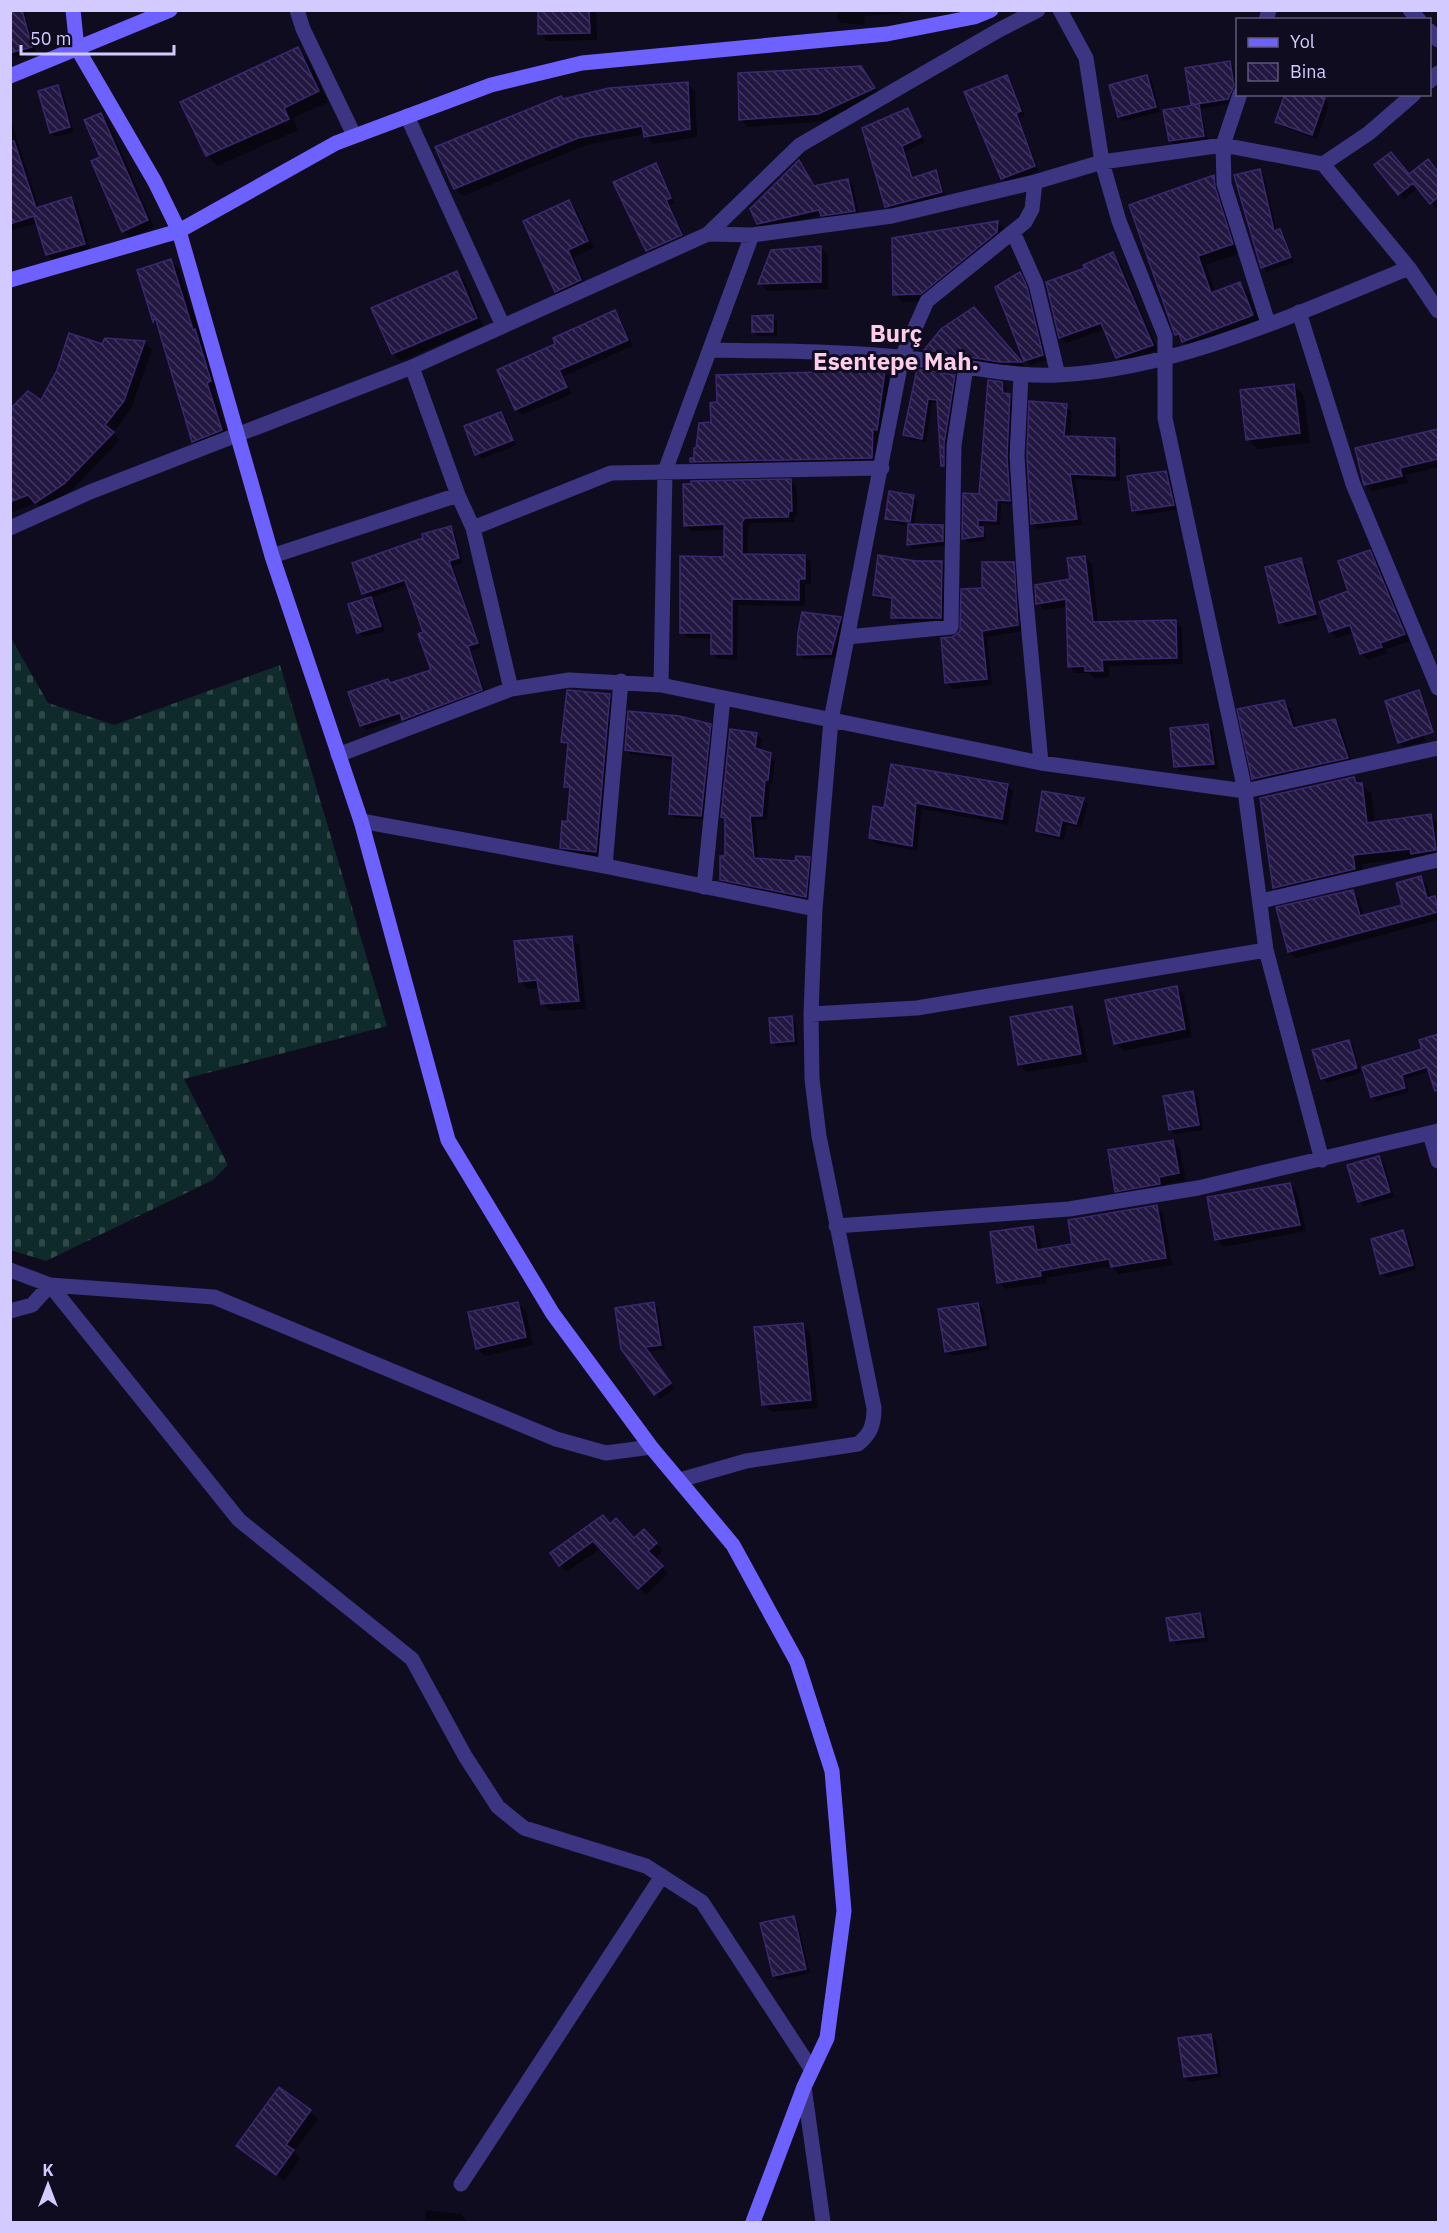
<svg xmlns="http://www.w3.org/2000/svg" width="1449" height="2233" viewBox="0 0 1449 2233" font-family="'IBM Plex Sans',sans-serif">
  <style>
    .cemetery { fill: url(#cemetery-stones) }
    .shadow { fill: #0007 }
    .building { fill: url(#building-back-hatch); stroke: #3a286e; stroke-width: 1.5 }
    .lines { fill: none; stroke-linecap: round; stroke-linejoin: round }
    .street { stroke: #3c3581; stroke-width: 15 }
    .secondary { stroke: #6d62ff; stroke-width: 15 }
    .labels { text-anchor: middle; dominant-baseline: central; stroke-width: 6; stroke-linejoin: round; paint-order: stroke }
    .district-label { font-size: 24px; font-weight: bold; fill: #ffcdea; stroke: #100c20 }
  </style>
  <defs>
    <pattern id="cemetery-stones" width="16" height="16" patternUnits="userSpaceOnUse" patternTransform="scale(1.5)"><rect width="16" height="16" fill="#0f2a2a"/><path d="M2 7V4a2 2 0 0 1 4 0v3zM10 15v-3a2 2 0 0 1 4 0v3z" fill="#31484a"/></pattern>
    <pattern id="building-back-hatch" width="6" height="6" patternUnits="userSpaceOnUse" patternTransform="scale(1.5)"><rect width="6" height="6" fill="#221741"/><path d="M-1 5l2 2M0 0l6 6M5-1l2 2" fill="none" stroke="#41375e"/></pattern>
  </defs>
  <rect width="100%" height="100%" fill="#100c20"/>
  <!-- cemetery -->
  <path class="cemetery" d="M11,638L48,703L114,725L280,665L387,1026L184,1079L228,1165L213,1180L46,1261L11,1250Z"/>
  <!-- shadow -->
  <path class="shadow" d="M10,10H24L36,52L16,58L11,53Z
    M539,10H596L597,40L547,41L540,33Z
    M838,10H901V14L865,16L864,25L841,23L837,19Z
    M298,49L308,59L328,102L293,118L298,130L217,166L207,155Z
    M1229,63L1234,67L1238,88L1233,103L1201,109L1208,140L1175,146L1170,141L1194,106L1192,104Z
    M860,67L882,96L827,121L748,127L741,120Z
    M1147,76L1152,81L1160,112L1124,121L1119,117Z
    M1006,77L1011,82L1025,116L1019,118L1039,171L1007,183L1002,178Z
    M687,83L695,91L697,137L653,144L645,134L586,145L463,196L455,189L564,101Z
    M58,87L63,92L74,132L56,137L51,132Z
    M1310,94L1325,99L1329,104L1317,139L1282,127L1277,122Z
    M907,109L925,142L906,151L914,179L935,172L940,177L946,197L891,211L887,206Z
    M101,114L108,121L154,227L130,238L123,231L102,157Z
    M10,117L39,208L71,199L77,205L90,249L53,261L48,255L38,223L10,231Z
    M799,162L815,187L848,180L853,185L859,215L827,220L822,215L764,229L759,224Z
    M655,164L675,203L670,205L686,240L652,255L647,250Z
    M1432,166L1438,173V206L1436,208L1418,188L1404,199L1399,194L1409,176Z
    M1260,171L1264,175L1277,232L1280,231L1284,235L1294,262L1267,272L1263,267L1235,176Z
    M1214,177L1222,186L1241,253L1206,265L1216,293L1240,284L1249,293L1261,324L1192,350L1176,335Z
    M569,202L576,209L594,248L574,257L587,288L563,298L556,291Z
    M997,222L1005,230L929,301L902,302L894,294Z
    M821,248L828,255V289L767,291L760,283Z
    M1113,254L1119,260L1158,350L1123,363L1117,357L1105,329L1066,343L1060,337L1087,269Z
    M171,261L178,268L202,338L217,388L213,389L228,437L200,448L193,441L159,326L154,321L139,271Z
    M457,273L465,280L483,326L401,361L393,354L373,309Z
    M1020,273L1031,293L1047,360L1030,365L1026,360Z
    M614,312L620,318L633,346L564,376L572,394L522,415L516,409L557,345Z
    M772,316L777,321V336H758L754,332Z
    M981,317L1027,369L934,358L926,350Z
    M106,339L145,342L152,350L131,409L113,433L120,440L71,491L43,510L36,503L10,513V430Z
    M918,371L954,376L959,381L947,469L942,465L939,403H932L926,442L909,439L905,434Z
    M884,372L890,377L882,434L878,433L877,463L697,466L692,461L696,459L712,424Z
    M1001,383L1006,388V395L1014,400V505L1001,503L1000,525L982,524L987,540L968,543L964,538L981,496Z
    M1294,385L1304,396L1310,443L1258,449L1248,439Z
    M1066,406L1072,412L1070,437L1114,439L1120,445V481L1075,479L1082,525L1038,529L1032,524Z
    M501,413L506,418L516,445L482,459L477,454Z
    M1438,431V467L1406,475L1408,483L1372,491L1365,484L1357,449Z
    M1166,472L1171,477L1178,510L1138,515L1133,510Z
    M791,481L797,487V516L794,517V522L751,523L748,528L747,556H805L811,562V584H805V606L738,605L737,660L718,659L712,653V639L688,638L682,632L726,558V530L691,531L685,525Z
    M913,497L918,502L914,525L942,527L947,532V545L913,549L908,545L909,526L892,523L887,518Z
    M450,528L455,532L463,563L453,566L481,647L471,651L486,695L408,724L403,718L366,730L361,725L388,680L392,684L433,671L424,633L408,585L370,598L376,603L385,631L364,637L359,633L350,605L369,599L364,593L425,539Z
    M1369,552L1376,558L1411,641L1386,649L1388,653L1368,660L1361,653L1354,632L1337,638L1330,631Z
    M1085,557L1092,564L1098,623L1176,621L1182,628L1183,664L1109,666V677L1094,678L1089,673H1076L1069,666L1068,607L1044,610L1038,603L1072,581Z
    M1301,560L1306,565L1319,619L1285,627L1281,622Z
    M916,563H942L946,567L945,622L897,621L893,617V601L879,599L875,594Z
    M1013,564L1019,570L1023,631L987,637L992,685L953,689L947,683L961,632L983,589Z
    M840,619L845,623L835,658L803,659L799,654Z
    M609,696L615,702L602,857L567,853L561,847L568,823L571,792L565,786L569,748L563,742Z
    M1419,698L1425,741L1404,747L1400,742Z
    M1284,702L1291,709L1297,729L1334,720L1341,727L1353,765L1261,785L1254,779Z
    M710,726L715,731L706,820L675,818L670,813L674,760L631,754L626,749Z
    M1208,726L1213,731L1218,769L1180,771L1175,766Z
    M757,734L762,739L760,751L775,760L772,784L770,783L767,820H755L758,860L797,863L809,859L814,863L811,901L727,884L722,879L726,858L727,821L722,817Z
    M892,765L1007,785L1013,791L1008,825L922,809L917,851L877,844L871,838L885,809Z
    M1353,778L1371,793L1375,824L1431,816L1438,824V860L1417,858L1362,864L1364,878L1284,897L1275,887Z
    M1084,800L1088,804L1081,828L1067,824L1064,840L1043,836L1038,831Z
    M1421,878L1427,885L1431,899L1438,902V920L1296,958L1289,952L1352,891L1359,898L1364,916L1404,906Z
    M571,938L579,945L586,1009L550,1011L542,1003L540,988L528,989L520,981Z
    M1176,987L1184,995L1192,1037L1123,1051L1115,1043Z
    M1071,1008L1079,1016L1088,1062L1027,1072L1019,1065Z
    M791,1018L796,1023L798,1045L777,1047L772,1042Z
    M1438,1035V1069L1405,1079L1409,1092L1377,1101L1372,1097L1424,1050L1421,1041Z
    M1348,1041L1353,1046L1361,1073L1327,1083L1322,1078Z
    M1193,1092L1198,1097L1203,1130L1175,1134L1170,1129Z
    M1173,1141L1180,1149L1186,1181L1166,1184L1167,1192L1124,1199L1117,1191Z
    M1379,1158L1384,1163L1394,1197L1364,1206L1359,1201Z
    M1290,1185L1297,1191L1306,1231L1224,1247L1217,1240L1209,1199Z
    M1156,1206L1163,1213L1172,1265L1119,1274L1112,1266L1046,1278L1047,1283L1006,1289L999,1282L1032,1227L1039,1234L1042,1251L1074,1245Z
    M1403,1232L1408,1237L1417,1269L1387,1278L1382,1273Z
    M518,1303L526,1311L533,1345L485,1356L477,1348Z
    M654,1303L658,1308L665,1349L648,1352L674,1389L660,1399L622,1348Z
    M978,1304L983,1309L990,1349L952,1356L947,1351Z
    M802,1324L810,1332L818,1408L771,1412L764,1404Z
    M603,1517L635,1540L644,1531L663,1551L654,1559L668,1574L646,1595L601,1548L567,1572L560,1565Z
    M1200,1614L1205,1619L1208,1641L1177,1645L1172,1640Z
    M793,1918L798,1923L810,1973L779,1980L774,1976Z
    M1211,2035L1216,2040L1221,2077L1190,2082L1185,2077Z
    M279,2089L318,2119L294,2152L300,2159L284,2181L238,2146Z
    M426,2210L461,2214L467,2222H425Z"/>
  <!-- building -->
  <path class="building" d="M10,10H22L32,47L10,53Z
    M538,10H589L590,33L538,34Z
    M298,47L319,91L284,108L289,119L206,156L180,102Z
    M1230,61L1234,86L1228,99L1191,105L1185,68Z
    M861,66L875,88L818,114L739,120L738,73Z
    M1007,75L1021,111L1016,113L1035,166L1001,179L964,92Z
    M1147,75L1156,107L1118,117L1109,85Z
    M688,82L690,129L644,137L642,126L578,138L454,189L435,147L561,96L563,99L609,88Z
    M58,85L70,127L50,133L38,91Z
    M1285,94H1315L1325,98L1312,135L1275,122Z
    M1199,104L1204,136L1169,141L1163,110Z
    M908,108L921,137L902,146L912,178L936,170L942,192L885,207L862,128Z
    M101,113L148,220L122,232L91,161L100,157L84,120Z
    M14,141L36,208L71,197L85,244L46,255L34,216L10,224V142Z
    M1391,152L1409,174L1428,159L1438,172V197L1430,204L1413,183L1398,195L1374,165Z
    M799,160L814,186L848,179L855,211L821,216L819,210L757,224L750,209Z
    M656,163L671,198L666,200L682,235L646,251L613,182Z
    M1260,169L1274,231L1280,229L1291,257L1261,268L1234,175Z
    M1214,175L1215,187L1233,244L1198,256L1211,293L1240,282L1253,315L1182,342L1179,334L1175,335L1129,205Z
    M569,200L588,241L568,250L581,280L555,292L523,221Z
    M998,221L997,232L921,294L893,295L892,238Z
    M821,246V282L758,284L771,250Z
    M1113,252L1153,345L1116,358L1101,323L1059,338L1046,282L1085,268L1083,265Z
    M171,259L193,330L195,329L211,381L207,383L222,430L192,442L155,317L153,322L137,270Z
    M457,271L477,318L392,354L371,308Z
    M1020,272L1027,287L1043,355L1024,361L995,287Z
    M974,307L1022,362H1000L924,350L941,329Z
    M615,310L628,340L559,370L567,387L515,410L497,370L555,344L553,338Z
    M773,315V332H752V316Z
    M69,333L102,344L105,338L145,341L124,401L105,425L114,432L64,484L35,503L28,495L10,502V409L28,391L41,400L57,370Z
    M917,369L955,375L944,444V466H941L937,400L928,399L922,439L903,435Z
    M885,370L877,430L873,429L872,458L690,462V458H694V448H696L699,423L711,422L710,403L717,402L716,375Z
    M988,380L1002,382L1003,393L1010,394L1007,456L1010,501L997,500L996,521L978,520V527H983V536L962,539L963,493L979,494Z
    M1294,384L1300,433L1246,440L1240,390Z
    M1029,401L1067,404L1064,436L1115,438V476L1070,474L1077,519L1031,524L1027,456Z
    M501,412L513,440L475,455L464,426Z
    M1438,429V459L1400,468L1402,476L1364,485L1355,448Z
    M1166,471L1174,505L1132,511L1127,476Z
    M791,479L792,511H789L788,517L745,518L742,522V554L805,555V579H799V600L732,599V654H711V633H680V556L724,557V524L684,526L683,484H691V481Z
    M889,491L914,495L910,522L885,519Z
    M908,524L943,525V541L907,545Z
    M451,526L459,558L449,561L478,643L468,646L482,690L402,720L400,713L360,726L348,692L388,679L390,683L431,670L418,634L423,632L405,580L362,594L352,563L423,538L422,534Z
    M1370,550L1405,634L1380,643L1382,647L1360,654L1350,625L1329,632L1319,602L1348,591L1338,561Z
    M878,555L916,561H942L941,618H891L892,598L873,595Z
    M1085,556L1093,622L1176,620L1177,658L1102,660L1103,671H1085V666L1068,667L1066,599L1036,604L1035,585L1070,579L1067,558Z
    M1301,558L1316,614L1279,623L1265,567Z
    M982,562H1014L1018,625L982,631L987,679L945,683L941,638L952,637L960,631L961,589L982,588Z
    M371,597L381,626L357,633L348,604Z
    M802,612L841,617L831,654L797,655L798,633Z
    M567,690L610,694L596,852L560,848L562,821L567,822L570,787H564L568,743L561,742Z
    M1419,690L1433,732L1398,743L1385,701Z
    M1284,700L1293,728L1335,719L1348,758L1252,779L1237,709Z
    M628,711L679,716L711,724L701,816L669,814L673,756L625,750Z
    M1208,724L1214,764L1174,767L1170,728Z
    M730,729L757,733L755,748L771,753L768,780H765L762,816H750L754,858L795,861L796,856L810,857L806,897L720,880V856H725V818L721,817Z
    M891,764L1008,784L1002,819L916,803L912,846L869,838L873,806L884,808Z
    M1354,777L1356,783H1362L1367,823L1431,814L1436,850L1411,854L1410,849L1353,855L1355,869L1273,888L1260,798Z
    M1042,791L1084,798L1076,824L1062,820L1059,836L1036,831Z
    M1421,876L1427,898L1435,896L1438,912L1288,952L1276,907L1353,890L1360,916L1402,905L1396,883Z
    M572,936L579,1001L541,1004L537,980L519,982L514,941Z
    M1177,986L1185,1029L1114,1044L1105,1000Z
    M1072,1006L1081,1054L1018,1065L1010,1017Z
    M792,1016L794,1041L771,1043L769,1018Z
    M1438,1034V1090L1435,1091L1427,1067L1402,1075L1405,1088L1371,1097L1362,1067L1422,1049L1419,1040Z
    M1349,1040L1357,1068L1321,1079L1312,1050Z
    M1193,1091L1199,1125L1169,1130L1163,1096Z
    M1173,1140L1179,1173L1159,1177L1160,1184L1115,1192L1108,1150Z
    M1379,1156L1390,1192L1358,1202L1347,1165Z
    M1290,1183L1300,1225L1215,1240L1207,1197Z
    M1157,1205L1166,1258L1111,1267L1109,1259L1040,1271L1041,1276L997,1283L990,1232L1033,1226L1037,1250L1072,1244L1068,1220Z
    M1403,1230L1413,1265L1380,1274L1371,1239Z
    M518,1302L526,1337L476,1349L468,1312Z
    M654,1302L661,1345L645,1347L671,1383L654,1395L621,1349L615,1308Z
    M978,1303L986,1345L945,1352L938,1309Z
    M803,1323L811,1400L762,1405L754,1327Z
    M603,1515L610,1524L616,1518L634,1538L644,1529L657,1543L648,1551L663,1566L638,1589L593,1541L559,1566L550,1553Z
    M1200,1613L1204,1637L1170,1641L1166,1618Z
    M794,1916L806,1969L773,1976L760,1923Z
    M1211,2034L1217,2073L1184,2077L1178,2038Z
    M279,2087L311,2110L286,2145L294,2150L276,2175L236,2146Z"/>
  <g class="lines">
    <!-- street -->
    <path class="street" d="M297,10L303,29L354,135
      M1060,10L1086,58L1102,162L1119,221L1165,336V418L1245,791L1266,950L1322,1160
      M1410,10L1419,20
      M1266,20L1269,10
      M1430,31L1438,40
      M1430,81L1438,73
      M1240,94L1223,145L1224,184L1268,323
      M407,116L503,326
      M1323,164L1409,268L1438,311
      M1013,232L1036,284L1058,375
      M708,234L800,145L999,30L1038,10
      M1299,312L1353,484L1438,688
      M710,350C773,351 837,351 900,357C953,363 1005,377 1058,375C1176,370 1300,312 1409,268
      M412,367L458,495L473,528L511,689
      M1021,375L1017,456L1025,589L1041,763
      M10,528L90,492L412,367L708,234L752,235L892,216L1035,182L1102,162L1223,145L1323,164L1369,133L1414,94
      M473,528L611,473L882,468
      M272,556L458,495
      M847,637L951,627L954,445L966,367
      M661,685L665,471L752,235
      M338,755L511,689L569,680L661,685L1041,763L1245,791L1438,748
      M361,821L605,866L815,909
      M605,866L621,681
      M704,887L723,698
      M1261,901L1438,860
      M811,1014L917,1008L1266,950
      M1430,1134L1438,1161
      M836,1226L1069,1209L1198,1188L1438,1131
      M10,1270L50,1285L214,1297L556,1439L606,1453L651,1447
      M10,1311L32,1305L50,1285L239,1520L412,1659L465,1756L498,1807L524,1828L646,1866L702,1902L812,2070
      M680,1480L746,1461L858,1444C871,1434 874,1424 874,1408L819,1136L812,1079L811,1014L815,909L831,720L902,357L927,301L1025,222L1032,209L1035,182
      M804,2087L823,2222
      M461,2184L662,1876"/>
    <!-- secondary -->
    <path class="secondary" d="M73,10L77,48L155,182L179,231L272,556L361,821L448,1140L553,1314L651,1447L733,1545L797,1662L832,1771L844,1911L827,2038L804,2087L753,2222
      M10,76L170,10
      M10,280L179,231L336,143L491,85L582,63L887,34L974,17L991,10"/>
  </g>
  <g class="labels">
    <!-- district labels -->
    <g class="district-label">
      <text x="896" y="333">Burç<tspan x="896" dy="28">Esentepe Mah.</tspan></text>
    </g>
  </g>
  <!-- border -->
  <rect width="1449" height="2233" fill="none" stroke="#d3cbff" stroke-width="24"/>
  <!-- legend -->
  <rect x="1236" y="18" width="195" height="78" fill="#100c20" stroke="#5e5879" stroke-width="1.5"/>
  <rect x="1248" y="38" width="30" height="9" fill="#6d62ff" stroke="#5e5879" stroke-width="1.5"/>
  <text x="1290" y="48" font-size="18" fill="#d3cbff">Yol</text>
  <rect x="1248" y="63" width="30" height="18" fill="url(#building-back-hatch)" stroke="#5e5879" stroke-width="1.5"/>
  <text x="1290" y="78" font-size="18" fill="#d3cbff">Bina</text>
  <!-- north arrow -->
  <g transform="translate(48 2185)" stroke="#100c20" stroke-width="4.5" paint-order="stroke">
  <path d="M0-4.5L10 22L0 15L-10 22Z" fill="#d3cbff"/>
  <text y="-9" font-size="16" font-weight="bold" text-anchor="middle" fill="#d3cbff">K</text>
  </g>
  <!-- scale -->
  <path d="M21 45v9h153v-9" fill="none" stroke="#d3cbff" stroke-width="3"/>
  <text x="30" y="45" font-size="18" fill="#d3cbff" stroke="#100c20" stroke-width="4.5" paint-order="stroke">50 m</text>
</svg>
